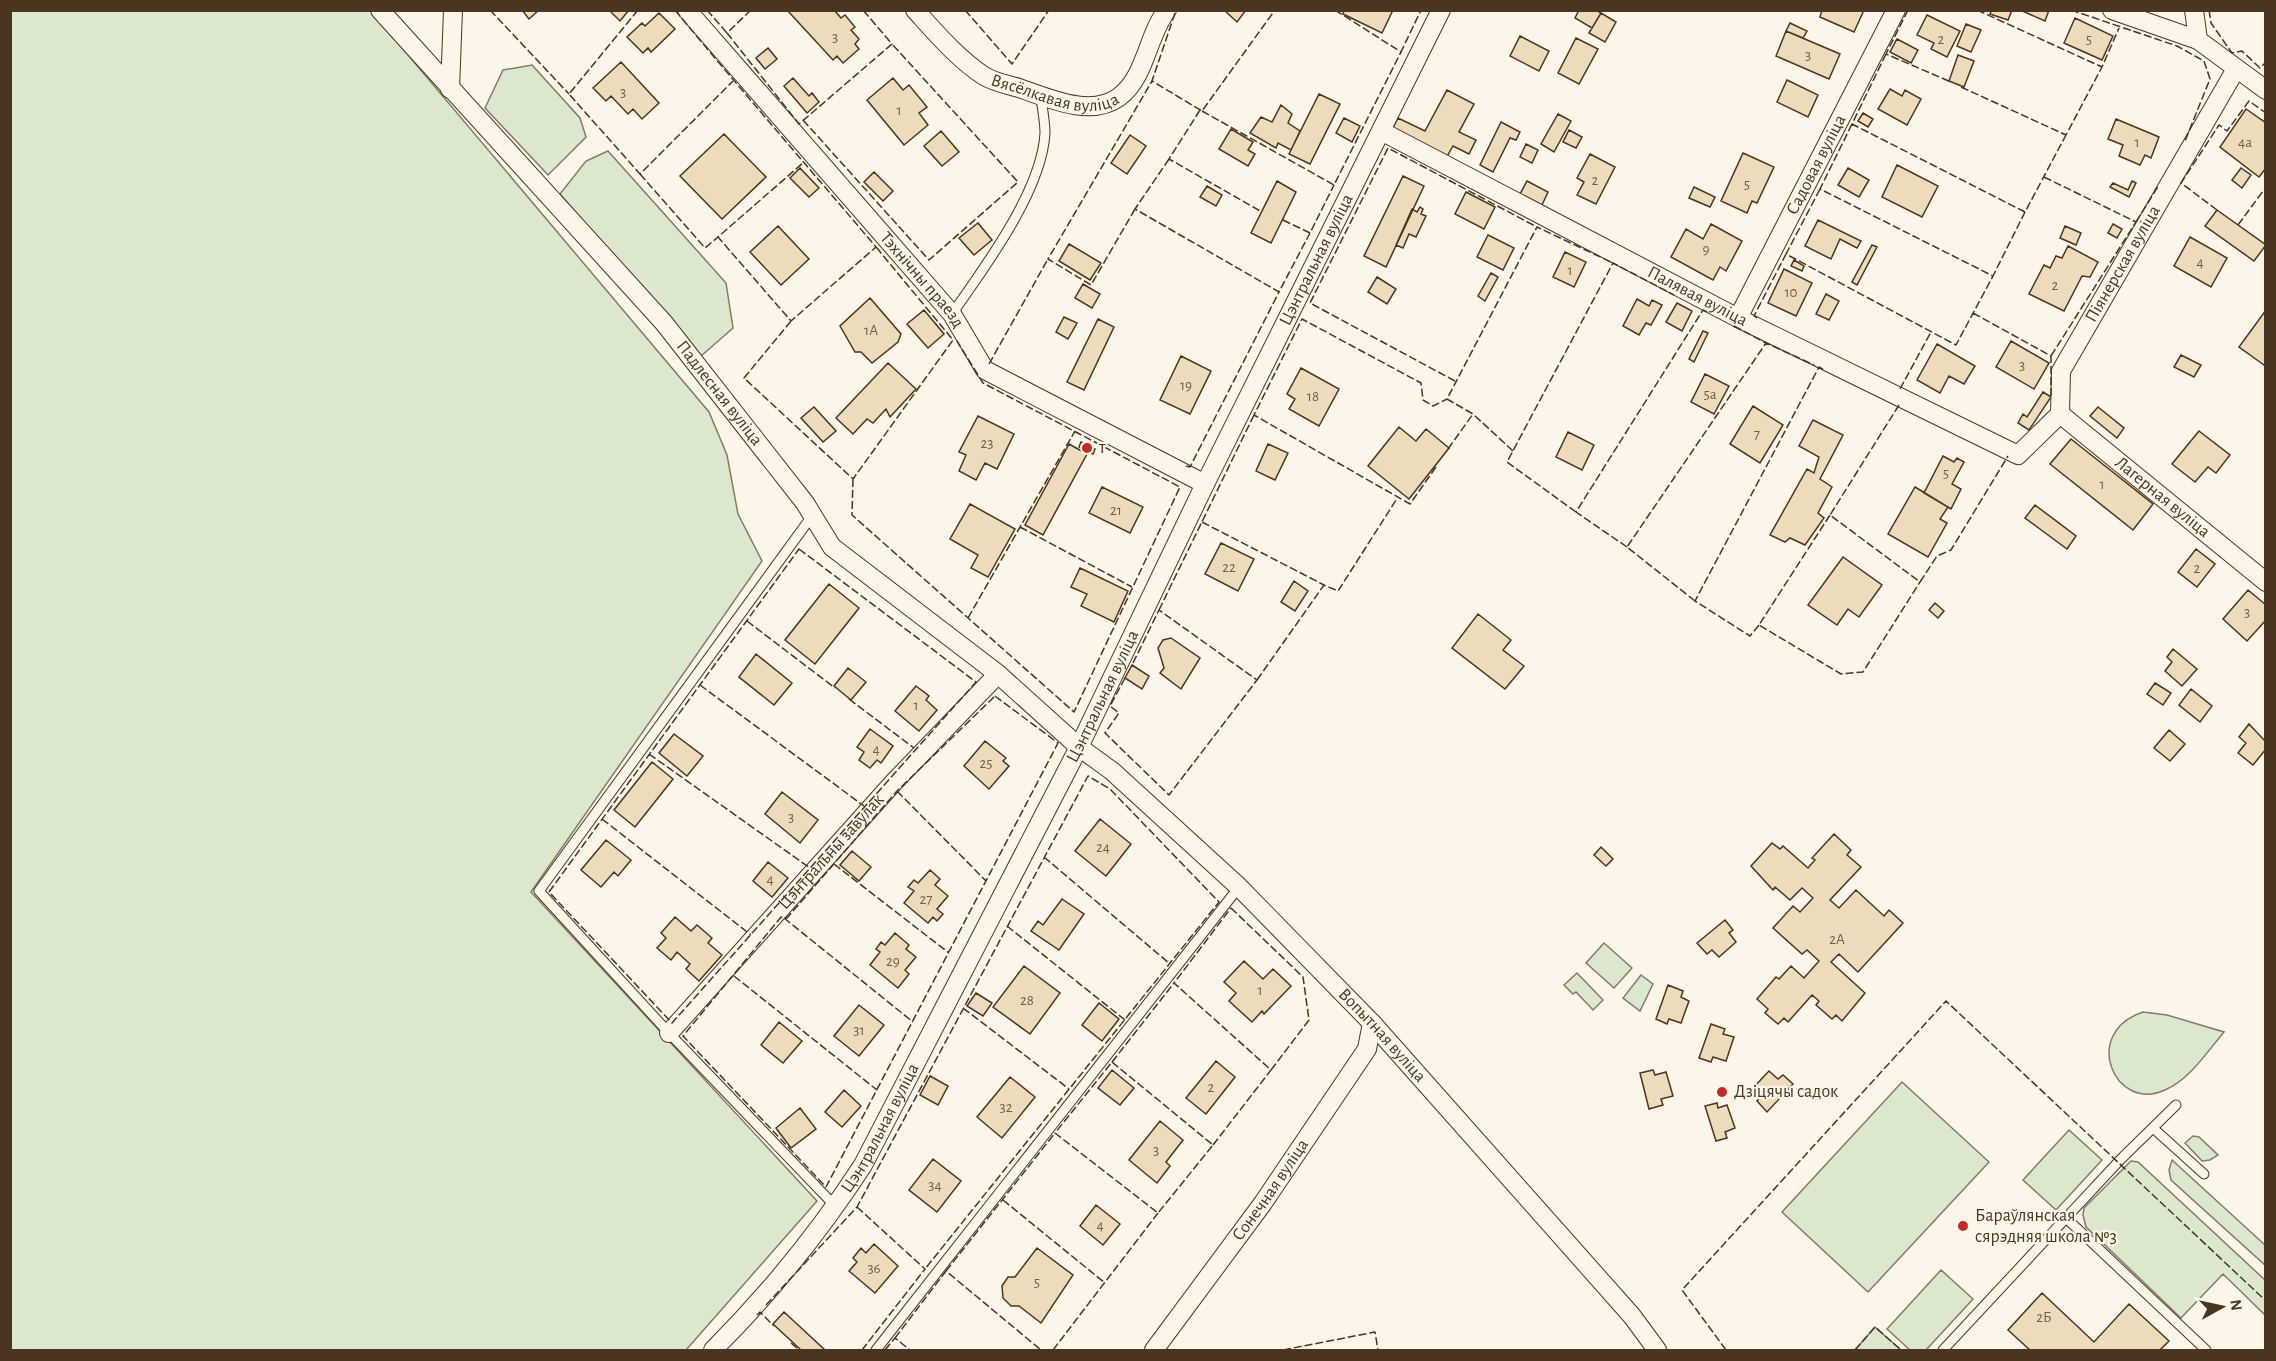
<svg xmlns="http://www.w3.org/2000/svg" width="2276" height="1361" viewBox="0 0 2276 1361" font-family="'Alegreya Sans',sans-serif">
  <style>
    .green { fill: #dce7d0; stroke: #887966; stroke-width: 1.5 }
    .building { fill: #ecdcbc; stroke: #4a3520; stroke-width: 1.5 }
    .lines { fill: none; stroke-linecap: round; stroke-linejoin: round }
    .service-casing { stroke: #4a3520; stroke-width: 11 }
    .minor-casing { stroke: #4a3520; stroke-width: 20 }
    .service { stroke: #fbf6e9; stroke-width: 9 }
    .minor { stroke: #fbf6e9; stroke-width: 18 }
    .fence { stroke: #4a3520; stroke-width: 1.5; stroke-dasharray: 8 3; stroke-linecap: butt }
    .poi-dot { fill: #c62828; stroke: #fbf6e9; stroke-width: 2 }
    .labels { text-anchor: middle; dominant-baseline: central; stroke-width: 4.5; stroke-linejoin: round; paint-order: stroke }
    .number-label { font-size: 15px; fill: #725f47 }
    .street-label { font-size: 18px; fill: #4a3520; stroke: #fbf6e9 }
    .poi-label { font-size: 18px; fill: #4a3520; stroke: #fbf6e9; text-anchor: start }
  </style>
  <rect width="100%" height="100%" fill="#fbf6e9"/>
  <!-- green -->
  <path class="green" d="M10,11H371L709,412L727,455L738,514L762,561L531,892L817,1201L686,1350H11Z
    M532,65L580,118L586,137L548,175L485,108L503,70Z
    M608,151L726,283L733,328L700,357L560,194L586,161Z
    M1604,943L1632,968L1614,988L1586,963Z
    M1577,973L1603,1000L1593,1010L1576,992L1573,994L1564,985Z
    M1641,975L1653,984L1640,1011L1623,998Z
    M2143,1012L2167,1015L2224,1032C2207,1052 2190,1079 2165,1090C2115,1113 2080,1033 2143,1012Z
    M1902,1082L1989,1162L1868,1292L1782,1212Z
    M2069,1130L2102,1160L2056,1210L2023,1180Z
    M2193,1136L2199,1137L2218,1155L2210,1160L2202,1161L2185,1143Z
    M2172,1160L2265,1245V1265L2171,1180L2169,1170Z
    M2131,1161L2138,1162L2265,1280V1315L2223,1274L2181,1318L2086,1227L2083,1215L2084,1208Z
    M1941,1270L1973,1299L1926,1350H1910L1887,1329Z
    M1875,1327L1901,1350H1855Z"/>
  <!-- building -->
  <path class="building" d="M522,10H539L529,19Z
    M609,10H629L620,21Z
    M787,10H834L841,18L845,15L855,27L851,30L859,39L855,44L859,49L843,63L837,56L833,60Z
    M1224,10H1246L1237,22Z
    M1344,10H1393L1382,33L1343,14Z
    M1579,10H1596L1601,13L1592,28L1575,18Z
    M1822,10H1864L1854,32L1820,17Z
    M1992,10H2012L2008,20L1990,14Z
    M2020,10H2049L2045,21Z
    M659,13L675,29L651,52L648,48L643,53L627,37L642,23L645,26Z
    M1601,13L1616,22L1605,42L1589,33Z
    M1927,15L1960,31L1947,57L1931,49L1934,43L1917,35Z
    M2075,18L2113,36L2102,60L2064,43Z
    M1790,23L1807,31L1803,38L1786,31Z
    M1966,24L1981,30L1971,52L1957,46Z
    M1786,31L1840,54L1829,79L1776,56Z
    M1520,36L1549,51L1539,71L1510,56Z
    M1576,38L1598,49L1579,84L1558,73Z
    M1897,39L1918,50L1911,63L1890,52Z
    M768,48L777,59L765,69L756,58Z
    M1958,55L1974,61L1964,87L1949,81Z
    M621,62L659,103L642,119L633,109L628,114L611,96L606,101L593,88Z
    M793,78L809,96L812,93L819,102L807,113L784,86Z
    M893,78L903,90L909,85L927,107L919,113L928,125L904,145L867,100Z
    M1787,80L1818,95L1808,117L1777,102Z
    M1890,89L1902,96L1905,90L1921,99L1907,125L1878,109Z
    M1447,90L1474,104L1459,132L1476,140L1469,154L1453,146L1445,160L1391,132L1398,118L1425,131Z
    M1319,94L1340,104L1310,164L1289,154Z
    M1281,105L1292,114L1288,123L1300,131L1291,150L1278,143L1276,148L1250,133L1261,117L1272,122Z
    M2246,109L2266,123V168L2259,177L2220,147Z
    M1863,113L1873,119L1868,127L1858,121Z
    M1558,114L1571,121L1554,152L1541,144Z
    M1344,118L1360,126L1352,142L1336,133Z
    M2116,119L2159,137L2151,158L2145,155L2140,165L2119,156L2123,145L2108,139Z
    M1501,122L1520,132L1516,140L1510,138L1493,172L1480,165Z
    M1231,129L1253,142L1248,150L1255,154L1248,166L1219,149Z
    M1569,130L1582,137L1576,148L1563,142Z
    M941,131L959,152L942,166L924,146Z
    M724,134L766,177L722,219L680,176Z
    M1130,135L1146,146L1127,174L1111,163Z
    M1526,144L1538,150L1532,163L1520,157Z
    M1743,153L1774,167L1757,203L1752,201L1747,213L1721,201Z
    M1590,154L1615,167L1596,204L1577,195L1584,182L1577,178Z
    M1897,165L1938,186L1922,217L1882,197Z
    M800,168L819,188L809,197L790,178Z
    M1848,168L1869,180L1859,197L1838,185Z
    M2241,168L2251,175L2242,188L2232,180Z
    M874,172L893,191L883,201L864,182Z
    M1403,176L1424,186L1386,267L1364,256Z
    M1277,181L1296,192L1271,243L1251,233Z
    M1527,181L1548,192L1541,207L1519,196Z
    M2132,181L2136,183L2129,197L2110,187L2113,183L2128,190Z
    M1207,186L1222,195L1216,206L1200,197Z
    M1694,187L1715,197L1710,207L1689,198Z
    M1466,192L1495,207L1484,229L1455,214Z
    M1420,207L1423,209L1421,214L1426,216L1416,237L1409,234L1403,248L1396,245L1412,209L1417,212Z
    M2217,210L2266,245L2254,261L2205,226Z
    M1818,220L1861,241L1857,248L1840,239L1831,259L1805,246Z
    M978,223L992,240L974,255L959,238Z
    M1711,224L1742,241L1726,271L1720,267L1713,280L1671,257L1686,229L1703,239Z
    M2113,224L2122,229L2117,238L2108,233Z
    M778,226L809,259L781,285L750,252Z
    M2065,226L2081,233L2076,245L2060,238Z
    M1488,235L1514,248L1503,270L1477,257Z
    M2190,237L2227,258L2211,287L2174,266Z
    M1069,244L1101,263L1090,280L1059,261Z
    M1872,245L1877,247L1857,285L1852,282Z
    M2068,246L2098,262L2090,277L2082,276L2064,311L2029,294L2044,265L2050,268L2056,256L2062,258Z
    M1565,252L1586,262L1574,287L1553,277Z
    M1794,260L1804,266L1802,271L1791,266Z
    M1784,269L1812,283L1796,316L1768,303Z
    M1491,273L1498,277L1485,301L1478,296Z
    M1377,277L1396,289L1387,304L1368,292Z
    M1083,284L1100,294L1092,308L1075,298Z
    M1826,294L1839,301L1829,320L1816,314Z
    M870,298L901,334L898,342L872,363L861,352H855L840,326Z
    M1637,299L1649,306L1652,300L1662,305L1651,325L1646,323L1639,335L1623,326Z
    M1677,303L1692,311L1682,331L1666,322Z
    M924,310L944,334L928,348L907,324Z
    M2266,310V364L2264,365L2239,347Z
    M1064,317L1077,323L1068,339L1056,332Z
    M1098,319L1114,327L1084,390L1067,382Z
    M1703,331L1708,333L1694,362L1689,359Z
    M2011,341L2049,363L2034,389L1996,367Z
    M1937,344L1975,366L1964,384L1949,376L1940,393L1917,380Z
    M2181,355L2201,365L2194,377L2174,367Z
    M1181,356L1211,371L1190,414L1160,400Z
    M888,363L916,389L890,417L886,409L873,423L867,419L853,434L836,418Z
    M1301,368L1339,389L1319,426L1289,409L1295,399L1287,394Z
    M1705,374L1729,386L1714,414L1691,402Z
    M2043,392L2051,397L2029,430L2018,423L2023,414L2027,417Z
    M1753,406L1783,425L1760,463L1730,444Z
    M814,407L836,431L823,442L801,418Z
    M2098,407L2124,428L2117,438L2090,416Z
    M978,416L1014,434L997,469L985,463L976,480L959,471L966,455L959,452Z
    M1813,420L1843,435L1820,479L1832,487L1818,513L1824,518L1805,545L1790,538L1785,542L1770,535L1807,469L1814,473L1819,457L1799,446Z
    M1399,427L1416,441L1426,429L1449,448L1409,499L1368,466Z
    M2199,431L2230,455L2216,473L2208,467L2195,482L2172,464Z
    M1568,432L1594,445L1582,470L1556,457Z
    M2071,439L2153,504L2133,530L2050,464Z
    M1081,442L1095,449L1093,454L1079,447Z
    M1069,444L1087,454L1043,535L1025,525Z
    M1268,444L1288,453L1275,480L1256,471Z
    M1943,456L1954,462L1957,458L1964,462L1952,484L1961,489L1951,509L1924,493Z
    M1102,487L1143,507L1130,533L1089,513Z
    M1915,487L1948,507L1940,519L1947,523L1928,557L1888,534Z
    M970,504L1015,529L988,577L971,568L978,555L950,539Z
    M2035,505L2076,536L2067,549L2025,518Z
    M1221,543L1254,559L1238,591L1205,574Z
    M2196,549L2215,564L2197,587L2178,572Z
    M1843,557L1882,585L1859,617L1848,609L1837,625L1808,605Z
    M1080,568L1128,591L1114,622L1081,606L1087,594L1071,587Z
    M1294,581L1308,591L1295,611L1281,602Z
    M829,584L859,608L815,664L785,640Z
    M2248,590L2266,605V620L2247,641L2223,619Z
    M1935,603L1944,611L1938,618L1929,610Z
    M1478,614L1511,640L1503,650L1524,666L1505,689L1452,648Z
    M1171,638L1200,658L1181,689L1160,673L1164,668L1158,648L1163,640Z
    M2173,649L2197,669L2182,686L2165,671L2172,662L2167,657Z
    M756,654L792,683L774,705L739,677Z
    M1132,665L1149,676L1142,689L1125,678Z
    M848,668L866,682L851,700L834,686Z
    M2155,683L2171,693L2163,705L2147,694Z
    M916,686L929,696L926,700L937,710L919,731L895,711Z
    M2191,689L2212,706L2200,722L2179,705Z
    M2249,724L2266,742V749L2253,765L2238,753L2246,743L2239,737Z
    M870,729L893,746L881,763L877,760L870,768L859,760L864,752L857,747Z
    M2169,730L2185,744L2170,761L2154,748Z
    M674,734L703,756L687,776L659,753Z
    M985,741L1006,758L1003,761L1009,766L989,789L964,766Z
    M652,762L673,779L635,827L614,810Z
    M782,792L818,820L800,843L765,814Z
    M1100,819L1131,844L1106,876L1075,851Z
    M1834,834L1851,850L1847,855L1861,867L1830,900L1839,908L1856,890L1884,916L1889,910L1903,923L1858,972L1839,954L1831,962L1865,993L1842,1021L1836,1015L1832,1019L1816,1005L1819,1001L1812,995L1788,1022L1784,1018L1778,1024L1765,1013L1768,1009L1757,999L1776,977L1779,979L1791,966L1804,978L1819,961L1807,950L1802,954L1773,928L1793,906L1800,912L1813,898L1802,888L1790,900L1775,887L1773,890L1751,866L1772,843L1780,849L1783,846L1808,868L1815,860L1812,858Z
    M606,840L631,860L618,876L614,872L601,887L581,870Z
    M1601,847L1613,859L1606,866L1594,855Z
    M852,851L871,867L859,881L840,865Z
    M768,862L788,878L772,897L753,881Z
    M930,870L940,879L935,885L948,896L937,909L943,914L937,921L933,917L928,923L904,903L914,891L908,887L914,880L918,883Z
    M1062,899L1084,914L1059,950L1031,931L1038,921L1043,925Z
    M675,917L691,931L697,925L712,938L708,943L722,955L699,981L686,969L690,964L677,952L671,960L657,948L666,938L661,933Z
    M1725,920L1733,930L1729,933L1736,942L1719,957L1712,950L1707,954L1697,943Z
    M895,933L909,945L906,949L916,957L905,970L909,974L898,988L870,965L880,952L876,949L881,942L885,945Z
    M1244,961L1263,979L1273,969L1291,986L1264,1014L1262,1011L1252,1022L1229,1001L1236,993L1224,982Z
    M1024,966L1060,993L1030,1034L993,1007Z
    M1668,985L1683,991L1681,997L1689,1001L1681,1023L1669,1019L1667,1024L1656,1019Z
    M976,993L992,1003L983,1016L967,1006Z
    M1099,1003L1119,1019L1102,1041L1082,1025Z
    M859,1005L884,1025L859,1056L834,1036Z
    M779,1022L802,1041L783,1063L761,1045Z
    M1711,1024L1725,1029L1723,1034L1734,1037L1726,1061L1713,1057L1711,1062L1699,1058Z
    M1216,1061L1235,1077L1206,1114L1186,1098Z
    M1112,1070L1134,1088L1120,1105L1098,1088Z
    M1653,1070L1655,1075L1666,1072L1673,1096L1661,1099L1663,1105L1649,1109L1640,1073Z
    M1769,1071L1778,1079L1783,1075L1793,1084L1767,1112L1757,1101L1761,1096L1753,1088Z
    M930,1076L948,1086L938,1105L920,1095Z
    M1010,1077L1035,1097L1002,1138L977,1117Z
    M844,1090L861,1106L842,1127L825,1112Z
    M1717,1103L1718,1108L1727,1105L1735,1128L1725,1132L1727,1138L1716,1141L1705,1106Z
    M800,1108L816,1129L791,1148L776,1128Z
    M1160,1121L1183,1140L1166,1162L1170,1166L1157,1183L1129,1160Z
    M933,1159L961,1181L937,1212L909,1190Z
    M1096,1205L1120,1224L1103,1245L1080,1226Z
    M874,1244L898,1266L875,1293L849,1271L857,1262L853,1258L861,1248L866,1253Z
    M1037,1248L1073,1275L1041,1323L1019,1306H1011L1003,1298L1002,1286L1008,1277H1015Z
    M2042,1293L2094,1342L2129,1304L2169,1341L2160,1350H2030L2008,1330Z
    M784,1312L825,1350H801L773,1324Z"/>
  <g class="lines">
    <defs>
      <path id="service" d="M952,314C984,268 1042,191 1045,133C1045,121 1042,108 1041,96
        M812,516L539,891L669,1033L836,1207
        M2153,1128L2204,1174
        M2066,1218L2206,1350
        M876,1350L1239,887
        M1943,1350L2120,1160L2176,1105"/>
      <g id="minor">
        <path id="s1" d="M380,10L664,323L805,503L832,547L998,674L1079,747L1112,771L1239,887L1372,1023L1632,1316L1657,1350"/>
        <path id="s2" d="M687,10L952,314L985,370L1205,484"/>
        <path id="s3" d="M915,10C936,33 958,59 984,76C994,82 1008,85 1019,88C1048,98 1091,118 1119,97C1146,77 1147,36 1167,10"/>
        <path d="M2112,10L2198,40L2266,90"/>
        <path d="M2194,10L2198,40"/>
        <path d="M450,89L453,10"/>
        <path id="s4" d="M1381,131L1738,318L2018,455L2060,414L2061,371L2236,69"/>
        <path id="s5" d="M1738,318L1896,10"/>
        <path id="s6" d="M2060,414L2266,582"/>
        <path id="s7" d="M669,1033L894,782L998,674"/>
        <path id="s8" d="M713,1350C769,1294 820,1231 863,1165L1079,747L1205,484L1441,10"/>
        <path id="s9" d="M1154,1350L1263,1203L1367,1049L1372,1023"/>
      </g>
    </defs>
    <!-- service casing -->
    <use href="#service" class="service-casing"/>
    <!-- minor casing -->
    <use href="#minor" class="minor-casing"/>
    <!-- service -->
    <use href="#service" class="service"/>
    <!-- minor -->
    <use href="#minor" class="minor"/>
    <!-- fence -->
    <path class="fence" d="M490,10L569,94
      M638,10L569,94L640,174L733,81
      M675,10C741,90 809,168 876,247L791,321L718,237L804,162
      M707,10L727,33
      M751,10L727,33L799,124L892,44L863,10
      M965,10L1012,64L1049,10
      M1335,10L1401,52L1421,10
      M1908,10L1886,54L1951,82
      M1977,10L2102,67L2119,28
      M2071,10L2177,46L2204,61L2210,79L2185,141
      M2158,10H2180
      M2209,10L2211,23L2232,53L2242,51L2260,68L2266,62
      M1175,13L1152,81L1202,111L1275,10
      M1886,54L1852,124L2025,212L2066,135
      M1961,87L2066,135L2102,67
      M1200,110L1169,159L1262,212
      M1202,111L1334,185L1401,52
      M803,120L929,260L1018,182L892,44
      M1852,124L1820,189L1993,276L2025,212
      M1169,159L1135,209L1279,292L1310,233
      M640,174L705,248L718,237
      M2044,177L2136,222L2051,356
      M1820,189L1786,254L1956,345L1993,276
      M1135,209L1091,285L1048,259L1152,81
      M2217,210L2181,183L2219,125L2227,131L2249,101L2266,113
      M1283,220L1310,233L1334,185
      M2136,222L2159,185
      M2238,225L2266,187
      M1973,313L2051,356V397
      M1757,318L1754,316L1786,254
      M791,321L744,378L853,479L953,340L876,247
      M1734,326L1766,343
      M989,364L1048,259
      M1455,381L1310,303L1388,148L1537,227
      M1900,389L1931,332
      M1899,405L1830,515L1920,582L1937,556L1951,550L2008,456
      M1448,449L1473,414
      M1513,451L1473,414L1447,399L1537,227L1613,263
      M1186,466L1190,467L1279,292
      M1436,467L1410,504L1254,415L1302,319L1421,383L1423,400L1433,406L1447,399
      M853,479L852,515L1074,712L1180,487L983,383L957,341
      M1576,512L1507,462L1613,263L1674,295
      M1830,515L1759,625L1841,674L1863,672L1920,582
      M1202,522L1324,585
      M1020,527L1132,587
      M1627,547L1576,512L1703,310L1707,312
      M799,549L976,682L672,1023L549,892Z
      M1695,601L1627,547L1766,343L1814,365
      M1159,610L1254,415
      M968,618L1075,431
      M747,621L835,688
      M1759,625L1750,636L1695,601L1819,367L1824,370
      M1125,678L1110,706L1119,713L1105,733L1169,795L1257,680L1159,610L1132,665
      M1257,680L1324,585L1338,591L1398,497
      M700,685L864,806
      M995,696L1058,743L826,1187L683,1036L781,917L787,918L897,791Z
      M849,699L914,748
      M649,754L810,868
      M897,791L986,881
      M602,819L751,935
      M1044,857L1170,964
      M834,864L949,953
      M1231,908L1303,977L1309,1020L1271,1070L1174,983Z
      M784,918L913,1022
      M1007,926L1125,1020
      M734,976L877,1090
      M963,1008L1069,1089
      M1112,1062L1213,1145L1158,1213L1055,1133Z
      M1112,1062L1174,983
      M1213,1145L1271,1070
      M1003,1200L1105,1283
      M857,1207L925,1269L862,1350
      M946,1271L1055,1133
      M766,1305L857,1207L1088,776L1110,789L1219,902L925,1269
      M757,1315L760,1312L774,1326
      M895,1338L946,1271L1041,1350
      M791,1343L799,1350
      M885,1350L895,1338L910,1350
      M1053,1350L1158,1213
      M1283,1350L1375,1332L1378,1350
      M1726,1350L1682,1290L1946,1001L2266,1301
      M1855,1350L1875,1327L1901,1350"/>
  </g>
  <!-- markers -->
  <g class="poi-dot">
    <circle cx="1087" cy="448" r="6"/>
    <circle cx="1722" cy="1092" r="6"/>
    <circle cx="1963" cy="1226" r="6"/>
  </g>
  <g class="labels">
    <!-- number labels -->
    <g class="number-label">
      <text x="835" y="37">3</text>
      <text x="1941" y="39">2</text>
      <text x="2089" y="39">5</text>
      <text x="1808" y="55">3</text>
      <text x="623" y="92">3</text>
      <text x="899" y="110">1</text>
      <text x="2137" y="142">1</text>
      <text x="2245" y="142">4а</text>
      <text x="1595" y="180">2</text>
      <text x="1747" y="184">5</text>
      <text x="1706" y="249">9</text>
      <text x="2200" y="262">4</text>
      <text x="1570" y="270">1</text>
      <text x="2055" y="285">2</text>
      <text x="1791" y="292">10</text>
      <text x="871" y="330">1А</text>
      <text x="2022" y="365">3</text>
      <text x="1186" y="385">19</text>
      <text x="1710" y="394">5а</text>
      <text x="1313" y="396">18</text>
      <text x="1757" y="434">7</text>
      <text x="987" y="443">23</text>
      <text x="1946" y="473">5</text>
      <text x="2102" y="484">1</text>
      <text x="1116" y="510">21</text>
      <text x="1229" y="567">22</text>
      <text x="2197" y="568">2</text>
      <text x="2247" y="612">3</text>
      <text x="916" y="705">1</text>
      <text x="876" y="749">4</text>
      <text x="986" y="763">25</text>
      <text x="791" y="817">3</text>
      <text x="1103" y="847">24</text>
      <text x="770" y="879">4</text>
      <text x="926" y="899">27</text>
      <text x="1837" y="939">2А</text>
      <text x="893" y="961">29</text>
      <text x="1260" y="990">1</text>
      <text x="1027" y="1000">28</text>
      <text x="859" y="1030">31</text>
      <text x="1211" y="1087">2</text>
      <text x="1006" y="1107">32</text>
      <text x="1156" y="1150">3</text>
      <text x="935" y="1185">34</text>
      <text x="1100" y="1225">4</text>
      <text x="874" y="1268">36</text>
      <text x="1037" y="1282">5</text>
      <text x="2044" y="1317">2Б</text>
    </g>
    <!-- street labels -->
    <g class="street-label">
      <text stroke="none"><textPath href="#s3" startOffset="170">Вясёлкавая вуліца</textPath></text>
      <text stroke="none"><textPath href="#s5" startOffset="172">Садовая вуліца</textPath></text>
      <text stroke="none"><textPath href="#s8" startOffset="1251">Цэнтральная вуліца</textPath></text>
      <text stroke="none"><textPath href="#s4" startOffset="940">Піянерская вуліца</textPath></text>
      <text stroke="none"><textPath href="#s2" startOffset="358">Тэхнічны праезд</textPath></text>
      <text stroke="none"><textPath href="#s4" startOffset="357">Палявая вуліца</textPath></text>
      <text stroke="none"><textPath href="#s1" startOffset="512">Падлесная вуліца</textPath></text>
      <text stroke="none"><textPath href="#s6" startOffset="132">Лагерная вуліца</textPath></text>
      <text stroke="none"><textPath href="#s8" startOffset="765">Цэнтральная вуліца</textPath></text>
      <text stroke="none"><textPath href="#s7" startOffset="243">Цэнтральны завулак</textPath></text>
      <text stroke="none"><textPath href="#s1" startOffset="1440">Вопытная вуліца</textPath></text>
      <text stroke="none"><textPath href="#s8" startOffset="279">Цэнтральная вуліца</textPath></text>
      <text stroke="none"><textPath href="#s9" startOffset="198">Сонечная вуліца</textPath></text>
    </g>
    <!-- poi labels -->
    <g class="poi-label">
      <text x="1099" y="448">т</text>
      <text x="1734" y="1092">Дзіцячы садок</text>
      <text x="1975" y="1216">Бараўлянская<tspan x="1975" dy="21">сярэдняя школа №3</tspan></text>
    </g>
  </g>
  <!-- border -->
  <rect width="2276" height="1361" fill="none" stroke="#4a3520" stroke-width="24"/>
  <!-- north arrow -->
  <g transform="translate(2222 1307) rotate(82)" stroke="#fbf6e9" stroke-width="4.5" paint-order="stroke">
  <path d="M0-4.5L10 22L0 15L-10 22Z" fill="#4a3520"/>
  <text y="-9" font-size="16" font-weight="bold" text-anchor="middle" fill="#4a3520">N</text>
  </g>
</svg>
